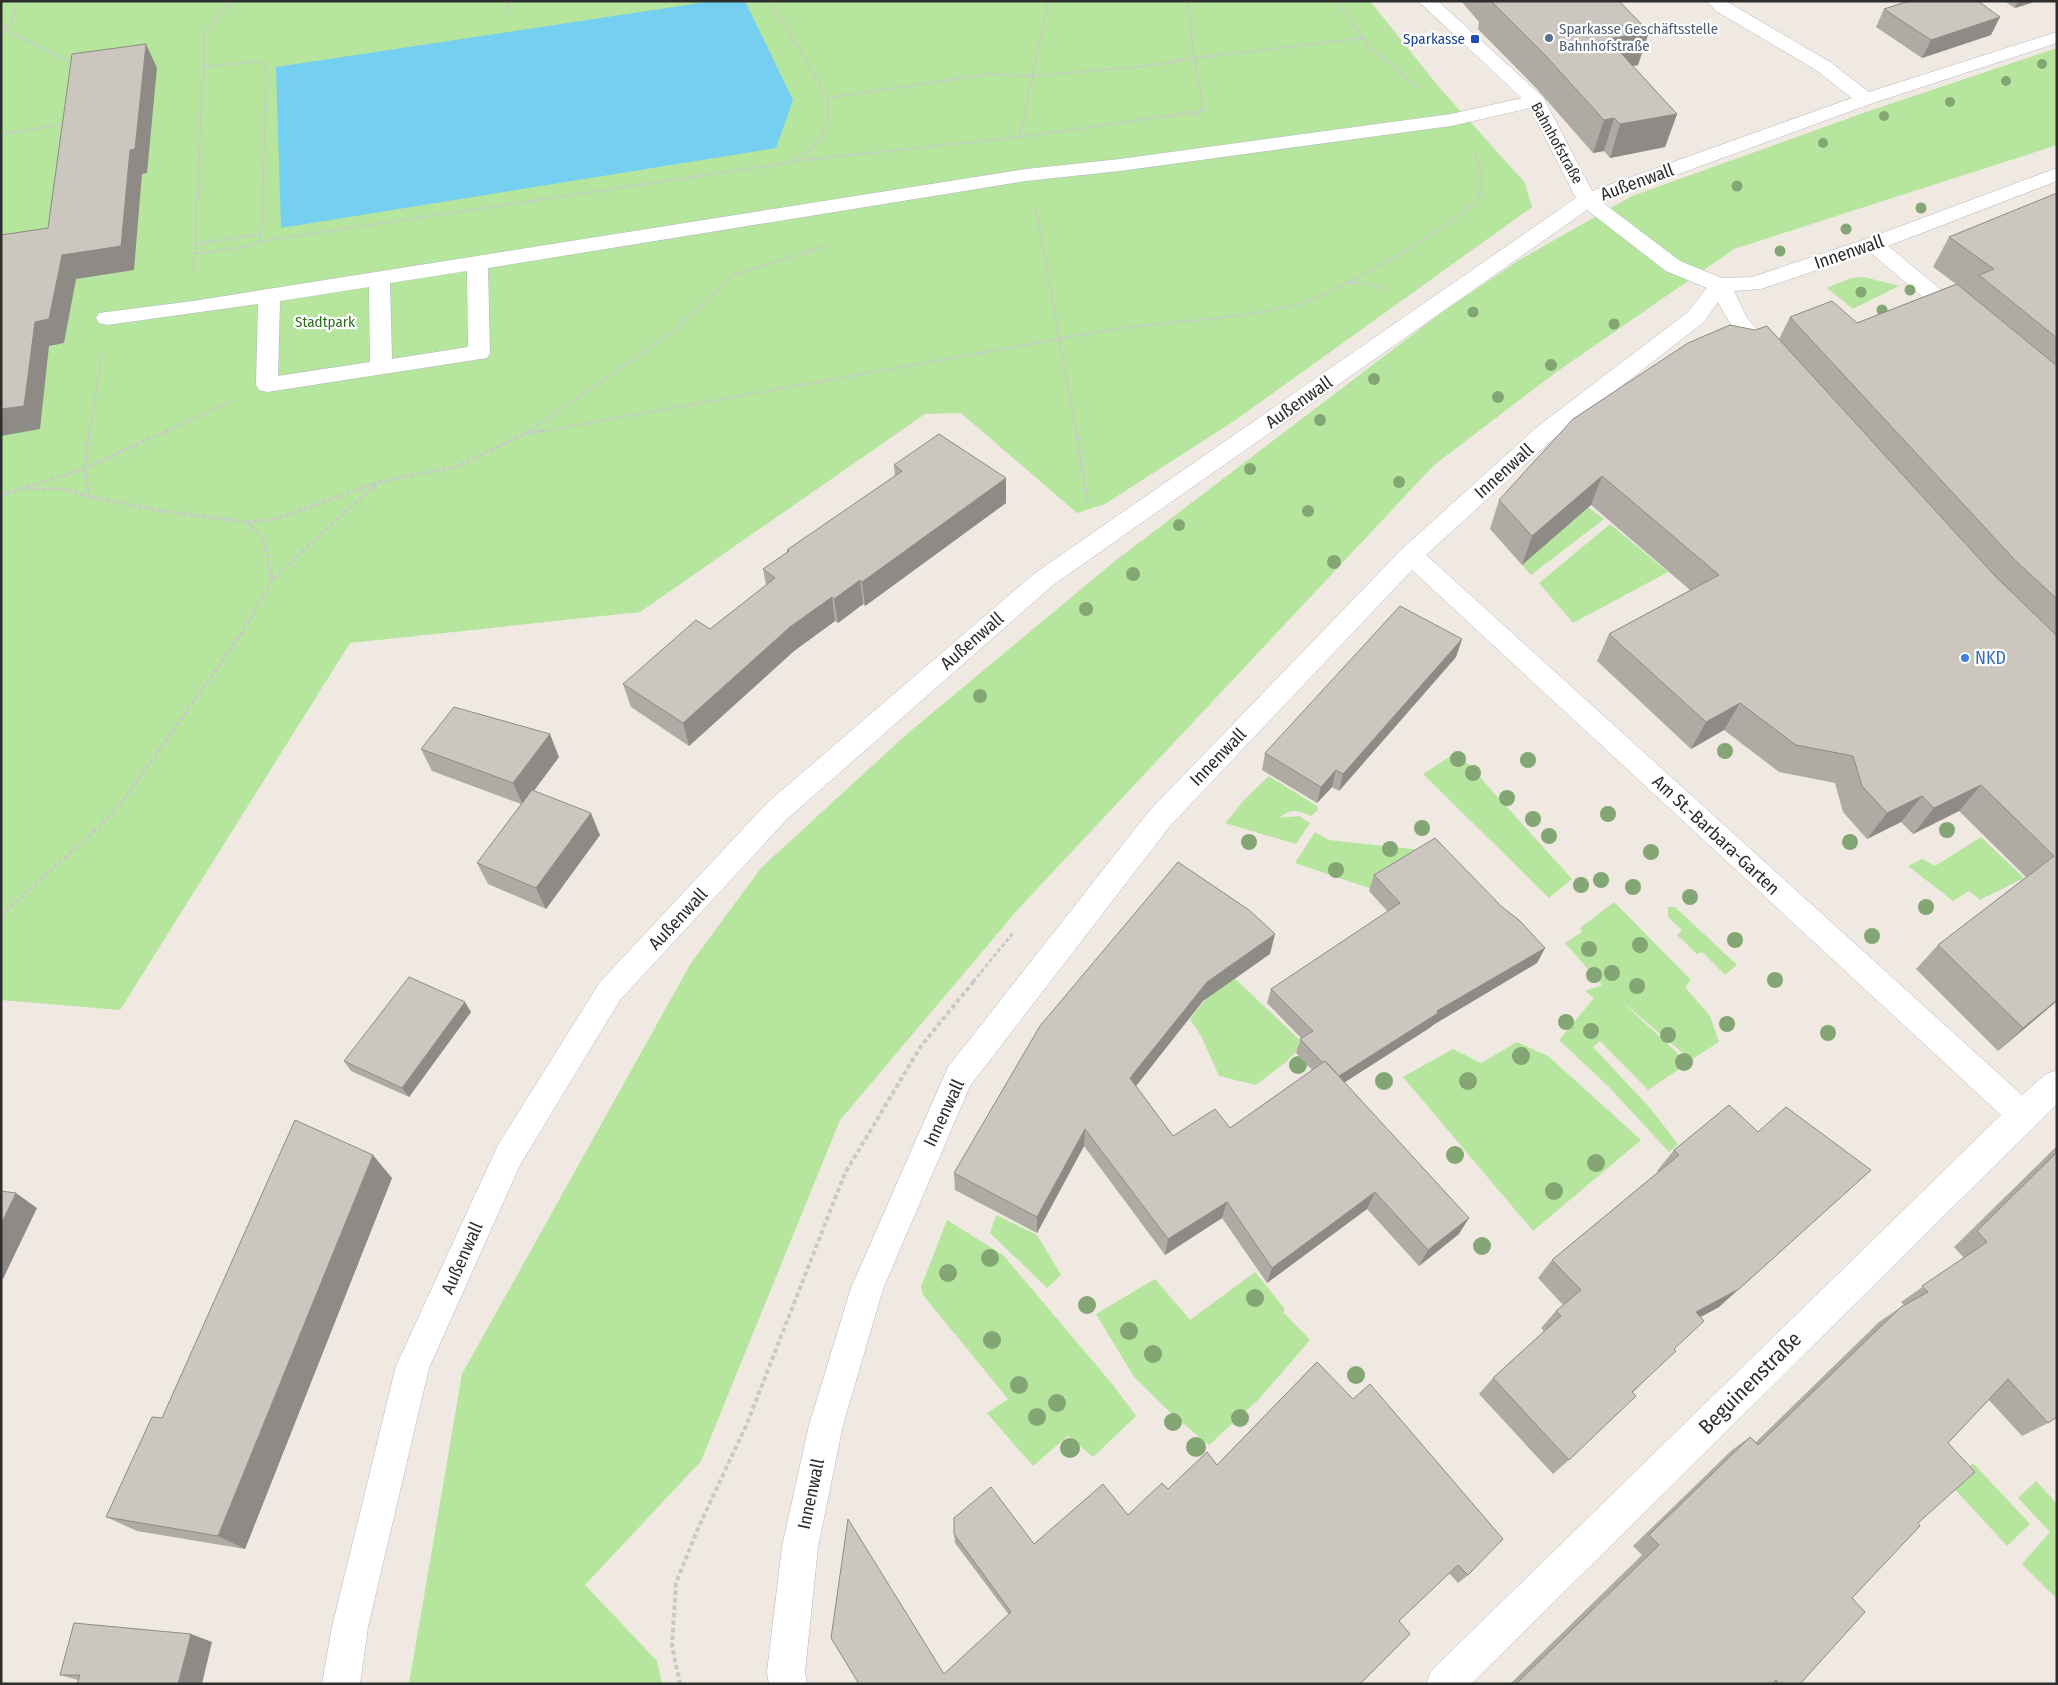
<svg xmlns="http://www.w3.org/2000/svg" width="2058" height="1685" viewBox="0 0 2058 1685" font-family="'Fira Sans Condensed',sans-serif">
  <style>
    .green { fill: #b6e59e }
    .water { fill: #75cff0 }
    .lines { fill: none; stroke-linecap: round; stroke-linejoin: round }
    .minor-casing { stroke: #b4b7c1; stroke-width: 1 }
    .path-far2 { stroke: #c9c9c9; stroke-width: 2.5; stroke-dasharray: 2.5 2; stroke-linecap: butt }
    .path-far1 { stroke: #c9c9c9; stroke-width: 3; stroke-dasharray: 4 2.5; stroke-linecap: butt }
    .path { stroke: #c9c9c9; stroke-width: 4; stroke-dasharray: 4.5 3; stroke-linecap: butt }
    .minor { fill: #fff; fill-rule: evenodd }
    .tree { fill: #84a574 }
    .wall { fill: #afaba4 }
    .shaded-wall { fill: #8e8b86 }
    .building { fill: #cbc7bf; stroke: #8e8b86 }
    .service-dot { fill: #5c6f8a; stroke: #fff; stroke-width: 2 }
    .transit-dot { fill: #1a4fb4; stroke: #fff; stroke-width: 2 }
    .shop-dot { fill: #3f7fe0; stroke: #fff; stroke-width: 2 }
    .labels { text-anchor: middle; dominant-baseline: central; stroke-width: 4.5; stroke-linejoin: round; paint-order: stroke }
    .far-service-label { font-size: 15px; fill: #4e5e75; stroke: #fff; text-anchor: start }
    .far-transit-label { font-size: 15px; fill: #164399; stroke: #fff; text-anchor: end }
    .far-street-label { font-size: 15px; fill: #2e2e2e; stroke: #fff }
    .far-park-label { font-size: 15px; fill: #2c6e1b; stroke: #fff }
    .street-label { font-size: 18px; fill: #2e2e2e; stroke: #fff }
    .shop-label { font-size: 18px; fill: #366cbe; stroke: #fff; text-anchor: start }
    .near-street-label { font-size: 21px; fill: #2e2e2e; stroke: #fff }
  </style>
  <rect width="100%" height="100%" fill="#efe9e1"/>
  <!-- green -->
  <path class="green" d="M1,1H1370L1438,86L1525,183L1532,207L1234,421L1105,504L1077,513L961,413L925,414L640,612L350,643L120,1010L1,1000Z
    M2057,48V145L1734,249L1555,373L1434,465L1020,907L840,1120L701,1461L585,1585L657,1661L662,1684H409L462,1374L691,963L761,868L908,733L1115,561L1441,313L1521,259L1632,196L1869,111Z
    M1864,277L1899,286L1853,309L1827,288L1851,278Z
    M1588,507L1604,519L1531,575L1522,565Z
    M1610,524L1668,572L1573,623L1539,583Z
    M1457,752L1572,879L1549,898L1423,774Z
    M1269,776L1317,806L1318,810L1311,816C1298,811 1291,808 1279,818L1299,816L1310,823L1296,844L1225,823L1245,799Z
    M1315,832L1329,840L1431,851L1369,888L1295,863Z
    M1981,837L2024,878L1980,900L1969,891L1953,901L1908,866L1922,859L1935,866Z
    M1614,902L1691,980L1685,987L1710,1016L1719,1042L1691,1060L1619,999L1688,1063L1648,1090L1600,1041L1593,1047L1650,1108L1678,1144L1669,1152L1608,1086L1559,1040L1594,998L1585,991L1602,985L1565,943L1582,932L1580,928Z
    M1668,907H1675L1737,965L1725,975L1702,952L1697,954L1677,935L1682,930L1668,917Z
    M1228,972L1304,1044L1287,1061L1256,1085L1219,1076L1201,1036L1190,1019Z
    M1517,1042L1548,1056L1641,1140L1533,1231L1403,1077L1453,1049L1481,1063Z
    M996,1215L1037,1235L1061,1275L1047,1288L990,1233Z
    M947,1220L1003,1255L1113,1385L1136,1416L1093,1457L1068,1436L1033,1466L987,1413L1008,1399L923,1295L921,1287Z
    M1255,1272L1284,1308V1313L1310,1340L1258,1400L1209,1445L1172,1414L1134,1377L1096,1314L1155,1279L1190,1320Z
    M1973,1463L2030,1524L2007,1546L1950,1484Z
    M2036,1481L2057,1504V1599L2022,1564L2050,1532L2018,1498Z"/>
  <!-- water -->
  <path class="water" d="M713,1H745L793,100L776,148L281,228L276,67Z"/>
  <g class="lines">
    <defs>
      <path id="minor" d="M1418,1H1438L1543,97L1592,191L1852,98L1816,70L1716,11L1707,1H1726L1830,62L1869,92L2057,32V43L1873,103L1602,202L1680,261L1722,278L1752,277L1866,239L2057,168V181L1888,246L1968,312L1971,317L1968,322L1960,324L1952,322L1870,252L1761,289L1734,291L1747,318L1780,355L1777,360C1772,362 1766,363 1761,360C1747,351 1726,318 1718,302L1704,322L1553,439L1426,555L2022,1095L2046,1074L2057,1070V1104L1471,1684H1426L1431,1671L2001,1115L1412,570L1170,826L970,1086L883,1289L843,1425L818,1547L805,1672L807,1684H769L767,1672L782,1547L809,1425L851,1288L948,1067L1150,810L1402,549L1537,427L1688,312L1707,288L1666,271L1587,210L1053,585L787,819L620,1000L520,1165L429,1368L368,1627L360,1684H322L332,1627L396,1366L498,1145L600,982L767,803L1035,573L1576,198L1530,108L1451,126L1120,171L1026,181L488,268L490,353L487,358L267,392L259,390L256,385L258,304L107,325L99,323L96,318L99,313L193,301L1026,169L1120,159L1451,114L1522,98ZM467,271L468,347L392,359L390,283ZM369,287L370,362L278,376L280,301Z"/>
    </defs>
    <!-- minor casing -->
    <use href="#minor" class="minor-casing"/>
    <!-- path-far2 -->
    <path class="path-far2" d="M508,1V13
      M1048,1L1020,137L1201,111
      M1188,1L1194,58L1363,38
      M1337,1L1368,46L1420,89
      M7,30L74,64
      M1,33L13,19L16,1
      M204,67L258,61L265,64L267,71L261,241L793,162L811,149L822,136L828,120V98L770,1
      M828,98L988,74L1032,76L1146,66L1194,58L1204,110L1191,118
      M1,134L65,124
      M794,161L1020,137
      M1036,208L1076,432
      M195,244L261,234
      M195,254L249,246L261,241
      M194,272L205,32L230,1
      M1348,283H1366L1390,291
      M90,432L102,353
      M165,432L232,401
      M528,432L675,330L733,275L829,245
      M537,432C724,399 911,365 1098,332C1166,320 1236,321 1303,303C1335,293 1463,223 1478,196C1485,183 1478,163 1475,150"/>
    <!-- path-far1 -->
    <path class="path-far1" d="M90,430L84,469L90,497L163,511L247,522L263,538L272,579
      M1076,430L1088,502
      M526,433L530,430
      M29,489H64L90,497
      M1,495L84,469L168,430
      M247,522L275,519L377,483
      M1,915L98,828L122,802L242,633L272,580L335,521L379,482L455,467L524,434L544,430
      M973,982L1013,933"/>
    <!-- path -->
    <path class="path" d="M680,1684L672,1646L676,1583L699,1526L746,1426L845,1173L921,1046L974,981"/>
    <!-- minor -->
    <use href="#minor" class="minor"/>
  </g>
  <!-- trees -->
  <g class="tree">
    <circle cx="2042" cy="64" r="5"/>
    <circle cx="2006" cy="81" r="5"/>
    <circle cx="1950" cy="102" r="5"/>
    <circle cx="1884" cy="116" r="5"/>
    <circle cx="1823" cy="143" r="5"/>
    <circle cx="1737" cy="186" r="5.5"/>
    <circle cx="1921" cy="208" r="5.5"/>
    <circle cx="1846" cy="229" r="5.5"/>
    <circle cx="1780" cy="251" r="5.5"/>
    <circle cx="1910" cy="290" r="5.5"/>
    <circle cx="1861" cy="292" r="5.5"/>
    <circle cx="1882" cy="310" r="5.5"/>
    <circle cx="1473" cy="312" r="5.5"/>
    <circle cx="1614" cy="324" r="5.5"/>
    <circle cx="1551" cy="365" r="6"/>
    <circle cx="1374" cy="379" r="6"/>
    <circle cx="1498" cy="397" r="6"/>
    <circle cx="1320" cy="420" r="6"/>
    <circle cx="1250" cy="469" r="6"/>
    <circle cx="1399" cy="482" r="6"/>
    <circle cx="1308" cy="511" r="6"/>
    <circle cx="1179" cy="525" r="6"/>
    <circle cx="1334" cy="562" r="7"/>
    <circle cx="1133" cy="574" r="7"/>
    <circle cx="1086" cy="609" r="7"/>
    <circle cx="980" cy="696" r="7"/>
    <circle cx="1725" cy="751" r="8"/>
    <circle cx="1458" cy="759" r="8"/>
    <circle cx="1528" cy="760" r="8"/>
    <circle cx="1473" cy="773" r="8"/>
    <circle cx="1507" cy="798" r="8"/>
    <circle cx="1608" cy="814" r="8"/>
    <circle cx="1533" cy="819" r="8"/>
    <circle cx="1422" cy="828" r="8"/>
    <circle cx="1947" cy="830" r="8"/>
    <circle cx="1549" cy="836" r="8"/>
    <circle cx="1249" cy="842" r="8"/>
    <circle cx="1850" cy="842" r="8"/>
    <circle cx="1390" cy="849" r="8"/>
    <circle cx="1651" cy="852" r="8"/>
    <circle cx="1336" cy="870" r="8"/>
    <circle cx="1601" cy="880" r="8"/>
    <circle cx="1581" cy="885" r="8"/>
    <circle cx="1633" cy="887" r="8"/>
    <circle cx="1690" cy="897" r="8"/>
    <circle cx="1926" cy="907" r="8"/>
    <circle cx="1872" cy="936" r="8"/>
    <circle cx="1735" cy="940" r="8"/>
    <circle cx="1640" cy="945" r="8"/>
    <circle cx="1589" cy="949" r="8"/>
    <circle cx="1612" cy="973" r="8"/>
    <circle cx="1594" cy="975" r="8"/>
    <circle cx="1775" cy="980" r="8"/>
    <circle cx="1637" cy="986" r="8"/>
    <circle cx="1566" cy="1022" r="8"/>
    <circle cx="1727" cy="1024" r="8"/>
    <circle cx="1591" cy="1031" r="8"/>
    <circle cx="1828" cy="1033" r="8"/>
    <circle cx="1668" cy="1035" r="8"/>
    <circle cx="1521" cy="1056" r="9"/>
    <circle cx="1684" cy="1062" r="9"/>
    <circle cx="1298" cy="1065" r="9"/>
    <circle cx="1384" cy="1081" r="9"/>
    <circle cx="1468" cy="1081" r="9"/>
    <circle cx="1455" cy="1155" r="9"/>
    <circle cx="1596" cy="1163" r="9"/>
    <circle cx="1554" cy="1191" r="9"/>
    <circle cx="1482" cy="1246" r="9"/>
    <circle cx="990" cy="1258" r="9"/>
    <circle cx="948" cy="1273" r="9"/>
    <circle cx="1255" cy="1298" r="9"/>
    <circle cx="1087" cy="1305" r="9"/>
    <circle cx="1129" cy="1331" r="9"/>
    <circle cx="992" cy="1340" r="9"/>
    <circle cx="1153" cy="1354" r="9"/>
    <circle cx="1356" cy="1375" r="9"/>
    <circle cx="1019" cy="1385" r="9"/>
    <circle cx="1057" cy="1403" r="9"/>
    <circle cx="1037" cy="1417" r="9"/>
    <circle cx="1240" cy="1418" r="9"/>
    <circle cx="1173" cy="1422" r="9"/>
    <circle cx="1196" cy="1447" r="10"/>
    <circle cx="1070" cy="1448" r="10"/>
  </g>
  <!-- wall -->
  <path class="wall" d="M1461,1H1619L1638,65L1633,66L1677,114L1665,147L1610,158L1604,151L1593,153L1536,88L1478,29L1479,22Z
    M2004,1H2037L2015,8Z
    M1884,9L1991,35L1922,58L1876,27Z
    M2057,193V1001L1998,1051L1916,969L1938,945L2026,877L1959,811L1913,834L1901,822L1867,839L1843,812L1835,783L1779,772L1724,730L1691,749L1597,661L1609,634L1690,590L1591,505L1522,565L1490,529L1499,500L1779,339L1790,317L1857,323L1956,284L1933,267L1949,237Z
    M894,465L1006,478V503L865,606L863,604L838,623L835,621L794,651L689,746L631,707L623,684L710,629L766,585L763,569L787,553V550L895,476Z
    M1462,639L1456,657L1339,791L1332,787L1317,803L1262,770L1265,753Z
    M421,749L559,757L534,791L600,835L546,909L488,884L477,863L521,804L432,771Z
    M1374,875L1502,907L1545,948L1537,963L1433,1025L1431,1027L1345,1082L1459,1234L1419,1266L1367,1209L1267,1283L1222,1218L1165,1255L1084,1146L1037,1233L955,1190L954,1173L1270,954L1203,1001L1136,1086L1173,1136L1230,1128L1312,1070L1296,1053L1301,1038L1267,1003L1271,989L1388,912L1369,891Z
    M471,1012L409,1097L351,1071L344,1061Z
    M1729,1105L1719,1307L1700,1317L1674,1349L1569,1460L1553,1474L1479,1394L1493,1378L1544,1331L1541,1328L1556,1311L1563,1305L1538,1278L1552,1260L1658,1172L1657,1171L1674,1150Z
    M2057,1146V1417L2048,1423L2022,1436L1989,1400L1948,1443L1918,1523L1852,1598L1800,1684H1510L1642,1555L1633,1546L1732,1450L1750,1437L1756,1442L1879,1322L1904,1305L1901,1302L1964,1258L1954,1247Z
    M392,1178L245,1549L137,1531L106,1517L162,1418Z
    M1317,1362L1468,1575L1458,1583L1449,1573L1399,1621L944,1674L1009,1615L955,1543L954,1534L1034,1544L1128,1515L1168,1489L1217,1465Z
    M212,1642L78,1680L60,1675Z"/>
  <!-- shaded-wall -->
  <path class="shaded-wall" d="M2018,1H2037L2015,8Z
    M2000,17L1991,35L1922,58L1931,40Z
    M1649,32L1638,65L1598,72L1608,39Z
    M146,44L157,68L147,173L142,174L134,270L76,279L64,343L49,346L40,429L1,436V409L35,322L62,255L130,150Z
    M1677,114L1665,147L1610,158L1620,124Z
    M1614,118L1604,151L1593,153L1604,120Z
    M1602,476L1591,505L1522,565L1532,536Z
    M1006,478V503L865,606L862,582Z
    M860,580L863,604L838,623L834,599Z
    M832,597L835,621L794,651L689,746L683,723L790,627Z
    M1462,639L1456,657L1339,791L1343,774Z
    M1740,703L1724,730L1691,749L1706,722Z
    M550,734L559,757L523,805L513,783Z
    M1336,770L1332,787L1317,803L1321,787Z
    M1981,785L1959,811L1913,834L1934,808Z
    M1922,796L1901,822L1867,839L1887,813Z
    M591,813L600,835L546,909L536,888Z
    M1275,934L1270,954L1203,1001L1128,1096L1130,1078L1207,982Z
    M1545,948L1537,963L1433,1025L1431,1027L1331,1091L1336,1077L1437,1011Z
    M2057,1000V1001L1998,1051L2023,1028Z
    M465,1002L471,1012L409,1097L402,1088Z
    M1085,1129L1084,1146L1037,1233V1217Z
    M373,1155L392,1178L245,1549L218,1536Z
    M1871,1170L1719,1307L1677,1330L1696,1312Z
    M1375,1192L1367,1209L1267,1283L1272,1268Z
    M16,1193L37,1208L3,1279L1,1278V1224Z
    M1227,1202L1222,1218L1165,1255L1168,1239Z
    M1469,1218L1459,1234L1419,1266L1428,1250Z
    M191,1634L212,1642L202,1684H178Z"/>
  <!-- building -->
  <path class="building" d="M1491,1H1619L1649,32L1608,39L1677,114L1620,124L1614,118L1604,120L1545,55Z
    M1909,1H1978L2000,17L1931,40L1884,9Z
    M146,44L135,149L130,150L121,246L62,255L49,319L35,322L24,406L1,409V235L48,228L72,54Z
    M2057,193V338L1979,275L1994,269L1949,237Z
    M1957,284L2057,366V599L2015,560L1790,317L1832,301L1857,323Z
    M1730,325L1755,330L1767,326L1994,575L2057,636V1000L2023,1028L1938,945L2054,856L1981,785L1934,808L1922,796L1887,813L1862,786L1853,756L1796,745L1740,703L1706,722L1609,634L1719,575L1602,476L1532,536L1499,500L1573,419L1688,343Z
    M939,434L1006,478L862,582L860,580L834,599L832,597L790,627L683,723L623,684L696,620L710,629L775,578L763,569L789,551L787,550L902,471L894,465Z
    M1400,606L1462,639L1343,774L1336,770L1321,787L1265,753Z
    M454,707L550,734L513,783L421,749Z
    M532,790L591,813L536,888L477,863Z
    M1435,838L1502,907L1519,920L1545,948L1437,1011L1438,1013L1339,1076L1325,1061L1323,1063L1300,1039L1313,1031L1271,989L1400,903L1374,875Z
    M1178,862L1249,910L1275,934L1207,982L1130,1078L1173,1136L1215,1109L1230,1128L1325,1061L1469,1218L1428,1250L1375,1192L1272,1268L1227,1202L1168,1239L1085,1129L1037,1217L954,1173L1040,1026Z
    M409,977L465,1002L402,1088L344,1061Z
    M1729,1105L1758,1132L1786,1107L1871,1170L1739,1289L1696,1312L1704,1321L1674,1349L1676,1351L1632,1392L1636,1396L1569,1460L1493,1378L1561,1316L1556,1311L1581,1290L1552,1260L1679,1155L1674,1150Z
    M295,1120L373,1155L218,1536L106,1517L152,1417L162,1418Z
    M2057,1152V1417L2048,1423L2008,1379L1948,1443L1975,1472L1918,1523L1920,1526L1852,1598L1865,1612L1800,1684H1779L1776,1680L1772,1684H1516L1659,1545L1649,1535L1750,1437L1758,1445L1901,1307L1928,1292L1922,1286L1987,1242L1977,1231Z
    M1,1191L16,1193L1,1224Z
    M1317,1362L1353,1399L1370,1384L1503,1539L1468,1575L1458,1565L1399,1621L1410,1634L1360,1684H859L831,1638L848,1519L944,1674L1011,1612L954,1534V1518L991,1487L1034,1544L1103,1484L1128,1515L1162,1483L1168,1489L1207,1452L1217,1465Z
    M74,1623L191,1634L178,1684H77L80,1675H60Z"/>
  <!-- markers -->
  <circle class="service-dot" cx="1549" cy="38" r="5"/>
  <rect class="transit-dot" x="1470" y="34" width="10" height="10" rx="2.5"/>
  <circle class="shop-dot" cx="1965" cy="658" r="5"/>
  <g class="labels">
    <!-- far-service labels -->
    <g class="far-service-label">
      <text x="1559" y="29">Sparkasse Geschäftsstelle<tspan x="1559" dy="17">Bahnhofstraße</tspan></text>
    </g>
    <!-- far-transit labels -->
    <g class="far-transit-label">
      <text x="1465" y="39">Sparkasse</text>
    </g>
    <!-- far-street labels -->
    <g class="far-street-label">
      <text transform="translate(1557 143) rotate(61)">Bahnhofstraße</text>
    </g>
    <!-- far-park labels -->
    <g class="far-park-label">
      <text x="325" y="322">Stadtpark</text>
    </g>
    <!-- street labels -->
    <g class="street-label">
      <text transform="translate(1637 182) rotate(-20)">Außenwall</text>
      <text transform="translate(1849 252) rotate(-19)">Innenwall</text>
      <text transform="translate(1299 402) rotate(-35)">Außenwall</text>
      <text transform="translate(1504 471) rotate(-42)">Innenwall</text>
      <text transform="translate(972 641) rotate(-41)">Außenwall</text>
      <text transform="translate(1218 757) rotate(-46)">Innenwall</text>
      <text transform="translate(1716 835) rotate(43)">Am St.-Barbara-Garten</text>
      <text transform="translate(678 919) rotate(-47)">Außenwall</text>
      <text transform="translate(944 1113) rotate(-65)">Innenwall</text>
      <text transform="translate(462 1258) rotate(-66)">Außenwall</text>
      <text transform="translate(811 1494) rotate(-78)">Innenwall</text>
    </g>
    <!-- shop labels -->
    <g class="shop-label">
      <text x="1975" y="658">NKD</text>
    </g>
    <!-- near-street labels -->
    <g class="near-street-label">
      <text transform="translate(1750 1383) rotate(-45)">Beguinenstraße</text>
    </g>
  </g>
  <!-- border -->
  <rect width="2058" height="1685" fill="none" stroke="#2e2e2e" stroke-width="5"/>
</svg>
